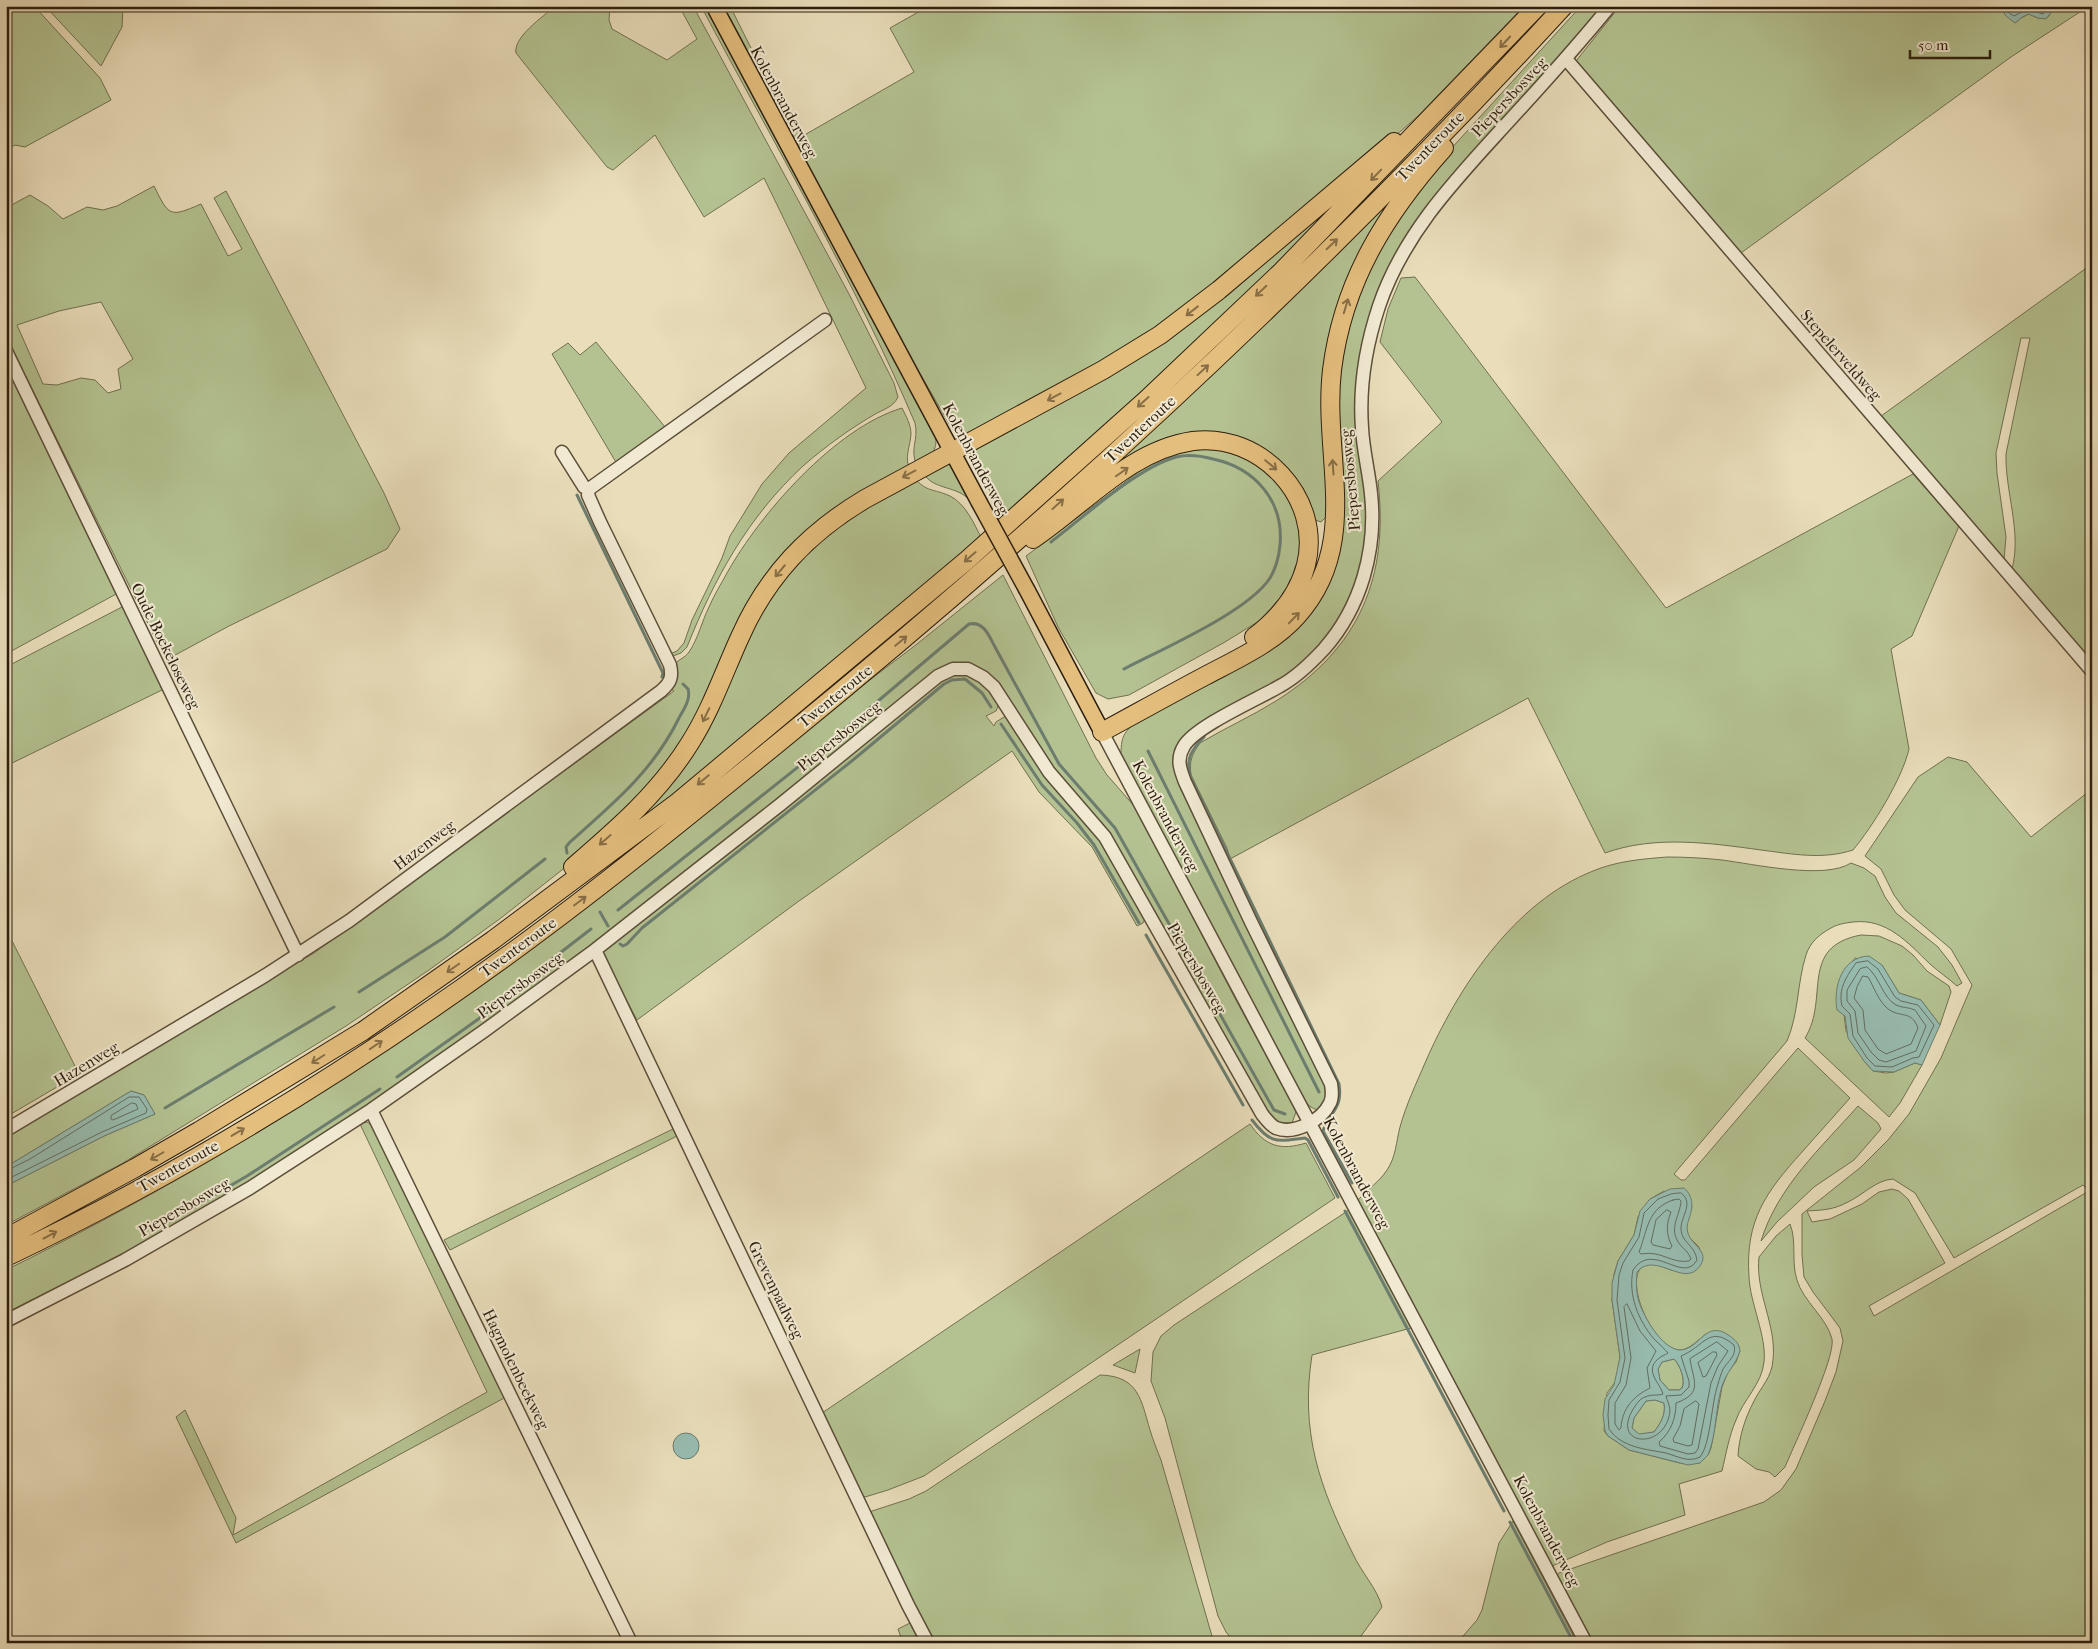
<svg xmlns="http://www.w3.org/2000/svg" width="2098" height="1649" viewBox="0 0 2098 1649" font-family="'IM FELL French Canon',serif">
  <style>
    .green { fill: #b4c291; stroke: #707050; fill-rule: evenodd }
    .water { fill: #97bcb0; stroke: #6c7d6f; fill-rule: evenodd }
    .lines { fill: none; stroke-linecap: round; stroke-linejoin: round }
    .shore { stroke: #626d5f; stroke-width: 1 }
    .stream { stroke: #6c7d6f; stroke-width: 3 }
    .minor-casing { stroke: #5b4e39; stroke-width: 15 }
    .major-casing { stroke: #2c1e0e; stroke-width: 18 }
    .highway-casing { stroke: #2c1e0e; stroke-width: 20 }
    .minor { stroke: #f1e9d2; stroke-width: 12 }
    .major { stroke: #e4be7d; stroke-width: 15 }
    .highway { stroke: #e4be7d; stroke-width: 18 }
    .major-bridge-casing { stroke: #2c1e0e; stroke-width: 18; stroke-linecap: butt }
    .major-bridge { stroke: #e4be7d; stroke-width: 15 }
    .oneway { stroke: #886e46 }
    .labels { text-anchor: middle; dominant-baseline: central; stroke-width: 4; stroke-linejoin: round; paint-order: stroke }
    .street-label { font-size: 16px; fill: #2c1e0e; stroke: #f1e9d2 }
  </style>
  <rect width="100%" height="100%" fill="#e9ddba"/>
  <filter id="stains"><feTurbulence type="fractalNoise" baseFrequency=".004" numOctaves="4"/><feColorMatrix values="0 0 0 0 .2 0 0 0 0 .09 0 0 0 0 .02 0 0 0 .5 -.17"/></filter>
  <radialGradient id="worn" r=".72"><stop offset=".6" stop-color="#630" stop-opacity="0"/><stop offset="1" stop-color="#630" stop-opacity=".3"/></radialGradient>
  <!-- green -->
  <path class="green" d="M6,6H34L100,78L111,100L25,147L15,145L6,150Z
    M45,6H123L122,27L101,66Z
    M555,6H610L609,20L612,29L667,60L697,39L679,6H693L849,294L894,383L898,397C894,406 885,409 877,413C851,428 826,446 803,466C748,517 714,579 687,647L681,653L673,656L670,654L677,651L684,643L692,620L722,558L730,536L762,484L789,453L866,388L764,178L704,217L655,135L613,170L607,167L516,53C513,37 543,17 555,6Z
    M701,6H707L935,435C939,451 929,458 917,466C909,449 919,440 915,423C854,279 774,144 701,6Z
    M721,6H730L756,58L761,61L801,137L914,72L890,28L929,6H1524L1418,116L1359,168L1157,333L965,435L952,429L918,370L810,175Z
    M1581,6H1604L1413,227L1363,355L1369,515L1362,572L1339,621L1306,660L1177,754L1324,1082L1328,1096L1318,1110C1306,1108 1300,1093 1294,1083L1121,754C1121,735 1125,730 1141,719L1236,668L1334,562L1337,409L1341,359L1356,289L1408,196Z
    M1620,6H2000L2015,23L2021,18L2029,14L2038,18L2048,17L2056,6H2089L2011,57L1741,253L1576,61Z
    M1372,173L1208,334L1004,517L970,454L971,449L1098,378Z
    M154,186C169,216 169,218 201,204L228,256L242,249L214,198L226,191L384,493L400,529L387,549L229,626L166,660L6,336V208L30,195L48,206L63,219L87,207L103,210L117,206ZM101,302L133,359L118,369L121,389L108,393L95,380L81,378L57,385L43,384L17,325L59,311Z
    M1393,195L1396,197L1343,301L1327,516L1321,522L1312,519L1297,489L1206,434L1101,474Z
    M2092,264V662L2012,569C2022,532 2005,492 2006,454L2030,338H2021L1996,453L1997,473L2006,537L2004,560L1881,416Z
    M1415,277L1666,608L1913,474L1959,526L1912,636L1891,649L1909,749C1902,779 1873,826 1853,850C1822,860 1793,854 1761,850C1710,843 1655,835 1605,853L1528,698L1230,859L1227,848L1191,775C1189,761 1192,754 1200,743C1225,728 1252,716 1276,701C1360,648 1389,577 1378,481L1442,422L1380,342L1388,309L1401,278Z
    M596,342L665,427L617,464L552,354L568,343L580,355Z
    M6,363L118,593L6,654Z
    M902,408C906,416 911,425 911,434C910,448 904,457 910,470L797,547L674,761L567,866L501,918L429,970L346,1026L123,1163L6,1225V1186L104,1136L155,1114L144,1095L131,1091L6,1167V1134L314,953L674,691L671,689L675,664C679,659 685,658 689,652C698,639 702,621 709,607C714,595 721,584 727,573C760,514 835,428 902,408Z
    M1219,449L1249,458L1272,475L1287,492L1297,516L1302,544L1296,570L1284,594L1259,621L1225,642L1129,695L1108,699L1096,693L1058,627L1026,556L1148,465L1185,450Z
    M947,464L952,466L970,501C958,485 934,491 923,473Z
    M913,477C928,493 932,488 950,496C966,504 974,524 982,539L674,793L578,868L661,791L760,605L819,536Z
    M1003,575L1096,758L1107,775L1135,807L1237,1002L1292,1103L1296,1112L1292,1123L1287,1126L1270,1118L1152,914L1053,772L1003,690L965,664L781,799L593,947L388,1094L245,1184L131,1250L6,1313V1270C136,1206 262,1134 382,1052L917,644Z
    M122,607H126L156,670L162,690L6,766V667Z
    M956,672C978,677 987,686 999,704L996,711L986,716L994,726L996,722L1004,717L1009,718L1096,831L1145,919L1143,923L1137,926L1092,847L1039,792L1012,751L799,901L637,1020L605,960L602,950L931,685Z
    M1948,757L1967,762L2031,837L2092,789V1643H1591L1555,1577L1559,1573L1764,1502L1781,1490L1796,1469L1825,1401L1836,1372L1843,1341L1840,1328L1813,1292L1804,1277L1802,1255V1214L1861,1167L1888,1140L1909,1114L1941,1058L1972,985L1951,949L1905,910L1894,895L1881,869L1865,856L1918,777ZM1893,1179L1915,1193L1954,1258L2083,1185L2089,1191L1874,1316L1869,1306L1945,1263L1908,1199L1899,1191L1892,1189L1879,1192L1862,1204L1830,1219L1812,1222L1807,1211C1823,1210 1833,1210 1848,1202C1863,1195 1876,1180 1893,1179Z
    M1667,857C1686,857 1704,858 1722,860C1753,864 1825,880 1851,863L1864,868L1875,876L1885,897L1896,913L1938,947L1952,965L1962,983L1957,986C1948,978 1939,972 1930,964C1908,943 1887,918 1853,922C1845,923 1838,924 1831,928C1820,934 1810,942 1806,955C1797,983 1799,1013 1787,1041L1674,1174L1681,1180H1685L1798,1048L1850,1098C1834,1116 1818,1134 1802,1152C1766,1192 1745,1220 1749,1277C1750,1303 1767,1337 1764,1362C1762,1384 1743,1400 1736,1420C1729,1436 1726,1454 1722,1471L1679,1484L1685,1515L1607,1542L1552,1566L1358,1200C1367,1190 1380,1181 1387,1170C1396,1157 1396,1142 1400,1127C1406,1105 1416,1084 1425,1063C1457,989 1514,902 1593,871C1617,861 1642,859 1667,857ZM1664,1191L1692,1206L1686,1225V1234L1699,1247L1702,1260L1671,1270C1665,1268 1657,1263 1650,1264C1617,1266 1651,1350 1680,1350C1689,1350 1699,1339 1706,1334L1740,1351L1736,1362L1728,1372L1722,1387L1711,1448L1708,1455L1700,1463H1680L1629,1450L1608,1436L1604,1431L1607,1393L1616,1381L1620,1357L1612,1300L1614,1274L1618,1261L1634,1235L1638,1217L1650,1199Z
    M6,929L79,1074L6,1117Z
    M1861,935L1879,936L1902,946L1913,955L1927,971L1949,986L1951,992L1940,1025L1921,1000L1899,993L1882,965L1855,958L1840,979L1846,1031L1864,1061L1873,1071L1886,1073L1894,1072L1915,1063L1922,1065L1900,1103L1889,1117L1805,1038C1830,998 1798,947 1861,935Z
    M1858,1106L1878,1123L1881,1129L1854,1160L1814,1187L1777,1222L1761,1241C1778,1186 1821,1148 1858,1106Z
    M367,1122L374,1127L506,1397L236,1543L176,1417L185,1410L236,1518L233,1535L487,1392L360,1124Z
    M1250,1124C1265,1146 1280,1151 1306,1143L1335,1198L924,1476L888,1490L865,1497L861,1494L822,1413Z
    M673,1129L677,1136L450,1250L444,1240Z
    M1349,1210L1411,1328L1312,1355C1300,1432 1319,1486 1353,1554C1361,1572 1377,1588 1382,1607L1356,1643H1235L1226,1632L1218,1616L1165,1418L1151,1381L1153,1352L1161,1336L1174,1325Z
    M1790,1224C1797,1241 1791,1262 1797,1280C1803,1301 1827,1318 1832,1339C1836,1357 1794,1445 1785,1467L1775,1477L1769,1472L1756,1469L1738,1456C1739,1437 1745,1418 1754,1401C1761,1387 1772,1377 1773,1360C1777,1325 1755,1293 1759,1257L1776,1236Z
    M1140,1349L1135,1373L1113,1365Z
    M1674,1359C1680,1365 1686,1380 1682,1388L1679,1390H1669L1660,1380L1658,1369L1662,1362Z
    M1100,1375C1139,1376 1141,1400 1150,1430C1153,1440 1157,1450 1161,1460L1214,1643H932L869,1512L909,1499L926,1491Z
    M1655,1400L1664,1403C1666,1414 1661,1423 1654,1432L1639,1435L1632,1428L1634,1418L1646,1401Z
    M1513,1521L1577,1643H1457L1477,1620L1482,1610L1499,1543Z
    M910,1623L920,1643H903L898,1629Z"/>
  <!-- water -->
  <path class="water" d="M2000,6H2056L2046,19L2038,18L2028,14L2021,18L2015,23L2006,16Z
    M1869,956L1882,965L1899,993L1921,1000L1940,1025L1922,1065L1915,1063L1894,1072L1873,1071L1864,1061L1848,1038L1845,1016L1837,1010C1833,986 1842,957 1869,956Z
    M131,1091L144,1095L155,1114L104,1136L6,1186V1167Z
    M1684,1188C1694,1197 1693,1207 1689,1219C1679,1244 1713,1247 1700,1266C1684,1289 1655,1250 1637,1272C1636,1281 1636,1293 1639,1302C1644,1317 1662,1349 1680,1350C1700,1350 1705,1318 1730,1336C1736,1341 1739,1343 1740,1351C1736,1364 1726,1373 1722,1386C1715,1408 1717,1434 1708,1455L1700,1463L1688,1465L1629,1450L1608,1436L1605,1431L1603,1415L1605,1399L1614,1385L1620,1357L1612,1300V1283L1618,1261L1634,1235L1640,1211L1650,1199L1670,1189ZM1674,1359C1680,1365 1686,1380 1682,1388L1679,1390H1669L1660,1380L1658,1369L1662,1362ZM1655,1400L1664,1403C1666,1414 1661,1423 1654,1432L1639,1434L1632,1428L1634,1418L1646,1401Z
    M673 1446a13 13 0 1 1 26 0a13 13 0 1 1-26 0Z"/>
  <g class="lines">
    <!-- shore -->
    <path class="shore" d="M2005,6L2009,13L2014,16L2028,9L2043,14L2050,6
      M1868,961L1878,969L1895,997L1901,1001L1918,1005L1934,1025L1919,1057L1913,1058L1892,1067L1875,1066L1867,1058L1853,1036L1850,1014L1842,1006C1838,989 1846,977 1856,963Z
      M1867,967C1880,977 1882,997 1896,1005C1902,1008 1909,1007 1915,1010L1926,1026L1916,1051L1886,1062L1879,1060L1871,1052L1858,1033L1855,1011L1847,1001V990L1860,969Z
      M1863,976L1868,977C1874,987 1878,1000 1887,1008C1900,1019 1911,1009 1918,1028L1911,1044L1886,1054L1878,1049L1865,1030L1863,1010L1854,998L1857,987Z
      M132,1103L136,1104L138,1109L113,1120L111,1119V1116Z
      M6,1171L30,1159L129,1097H139L147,1109L146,1113L102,1132L6,1180
      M1681,1193C1695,1203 1680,1217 1681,1230C1682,1243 1695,1245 1697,1260C1683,1285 1653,1240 1633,1270C1628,1295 1638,1320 1654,1339C1659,1344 1664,1348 1668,1353C1665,1355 1661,1356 1658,1359C1644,1371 1660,1383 1663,1394C1658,1396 1651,1394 1645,1397C1639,1399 1635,1406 1632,1411C1612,1447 1666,1450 1670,1411C1670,1405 1667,1401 1666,1396L1681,1395L1689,1387V1381L1681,1356C1704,1347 1709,1324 1734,1345C1737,1356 1728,1361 1723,1369C1721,1374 1719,1380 1718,1384C1711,1404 1711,1443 1700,1457C1688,1463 1677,1456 1666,1453C1646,1449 1622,1448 1609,1429L1608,1415L1609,1400L1620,1382L1625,1358L1617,1300L1619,1275L1623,1263L1639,1237L1644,1213L1658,1199L1671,1194Z
      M1673,1200L1679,1199L1681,1201C1680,1215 1670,1226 1677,1240C1681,1248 1688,1250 1691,1259L1689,1261C1671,1264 1662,1250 1641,1254L1639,1252C1648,1229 1647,1209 1673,1200Z
      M1667,1210L1671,1212C1666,1224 1666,1235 1672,1246L1670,1249L1653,1245L1651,1242L1656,1220Z
      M1627,1304L1640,1331L1656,1351L1647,1368L1650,1388C1634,1396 1622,1408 1621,1428L1619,1430L1615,1424V1403L1626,1385L1631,1358L1624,1307Z
      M1717,1342L1728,1351L1718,1366L1711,1383L1698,1449L1695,1453L1688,1454L1660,1446L1659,1442C1671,1432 1676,1418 1676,1403C1704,1393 1693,1381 1690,1359Z
      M1713,1352H1716L1717,1355L1706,1376L1703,1377L1698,1363Z
      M1696,1401L1699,1404L1692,1445L1688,1446L1674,1442L1673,1439L1680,1426L1684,1409Z"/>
    <!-- stream -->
    <path class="stream" d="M577,495L663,673L662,677
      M1051,542C1085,516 1137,468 1176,457C1188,454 1202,456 1213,459C1255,468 1284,501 1280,545C1279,556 1276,568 1270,578C1248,612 1162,649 1124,669
      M1001,724L1042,785L1077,823L1094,845L1139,923
      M1204,737C1191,750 1185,760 1191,778L1339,1084C1343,1109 1330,1111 1323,1131L1352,1183
      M1148,751L1319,1092
      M567,853L566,847L570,842C613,804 653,771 679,718C684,709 691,699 688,689L683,684
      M618,910L832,740L969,624C984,621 989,636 995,647L1059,764L1115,828L1274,1110L1285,1114
      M600,912L608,926
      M1146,935L1243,1105
      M620,944L623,946L627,944L642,928L853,760L944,684L952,680L965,679L982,693L991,707
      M359,992L445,937L545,859
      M397,1077L484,1015L534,973L591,929
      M165,1108L334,1007
      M1252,1120C1271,1145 1277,1141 1305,1138L1308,1140L1338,1197
      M1345,1211L1504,1511
      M154,1230L247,1176L380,1089
      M1510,1522L1574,1643"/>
    <defs>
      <path id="minor" d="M1566,59L2092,671
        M6,351L298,955
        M562,452L584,487L589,489L825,320
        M1102,732L1586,1643
        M595,950L908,1605L928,1643
        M371,1110L631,1643
        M6,1130L266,975L349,921L661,691C670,683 673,678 670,665L600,522L588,495L589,489
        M6,1321L125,1260L250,1188L371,1110L484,1031L595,950L781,804L938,676L953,669H968L983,677L994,687L1049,772L1105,837L1262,1114C1266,1119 1270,1125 1276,1128C1295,1135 1322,1120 1330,1103C1333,1097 1332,1090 1331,1084L1251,922L1185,782C1180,769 1176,759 1184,746C1196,726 1258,699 1280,686C1297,677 1311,663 1324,649C1361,607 1377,550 1371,494C1369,472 1363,450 1362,428C1359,387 1366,345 1379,306C1404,232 1458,177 1509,121C1544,83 1578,45 1610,6"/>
      <path id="major" d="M714,6L979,502
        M1027,590L1102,732"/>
      <path id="highway" d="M1033,539C1084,505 1130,450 1193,441C1260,432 1323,498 1306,565C1298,596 1279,618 1254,637
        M1102,732C1137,713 1171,694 1205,676C1237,659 1273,643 1297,616C1362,544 1322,457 1332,370C1343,281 1386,213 1444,148
        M573,867C617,829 659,793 690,743C711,710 724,672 740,637C767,576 808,533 865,499L1103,370L1160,335L1219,290L1394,142
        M6,1238L135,1168L199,1131L363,1031L493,940L678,802L966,561L1146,400L1282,271L1538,6
        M6,1257C185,1172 356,1066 515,950C605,884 691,814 777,744C1056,517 1320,271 1564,6"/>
    </defs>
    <!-- minor casing -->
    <use href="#minor" class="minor-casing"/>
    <!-- major casing -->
    <use href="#major" class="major-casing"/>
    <!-- highway casing -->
    <use href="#highway" class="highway-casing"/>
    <!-- minor -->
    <use href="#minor" class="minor"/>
    <!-- major -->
    <use href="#major" class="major"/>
    <!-- highway -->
    <use href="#highway" class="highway"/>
    <defs>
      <path id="major-bridge" d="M979,502L1027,590"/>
    </defs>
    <!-- major-bridge casing -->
    <use href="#major-bridge" class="major-bridge-casing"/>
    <!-- major-bridge -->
    <use href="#major-bridge" class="major-bridge"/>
  </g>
  <!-- one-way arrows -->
  <defs><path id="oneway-shaft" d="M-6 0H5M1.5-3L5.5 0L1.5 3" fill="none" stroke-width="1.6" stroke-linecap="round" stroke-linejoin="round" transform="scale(1.25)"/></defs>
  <g class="oneway">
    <use href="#oneway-shaft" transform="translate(1505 42) rotate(133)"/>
    <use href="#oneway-shaft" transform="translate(1376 175) rotate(134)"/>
    <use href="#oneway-shaft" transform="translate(1332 244) rotate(-44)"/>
    <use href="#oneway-shaft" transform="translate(1261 291) rotate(136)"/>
    <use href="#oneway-shaft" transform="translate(1346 306) rotate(-73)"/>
    <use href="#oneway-shaft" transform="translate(1192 311) rotate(142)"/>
    <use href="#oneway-shaft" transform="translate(1203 370) rotate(-43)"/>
    <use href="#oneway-shaft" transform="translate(1054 397) rotate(152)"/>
    <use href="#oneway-shaft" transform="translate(1143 402) rotate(138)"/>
    <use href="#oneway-shaft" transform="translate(1271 465) rotate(40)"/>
    <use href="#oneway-shaft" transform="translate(1333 467) rotate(-94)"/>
    <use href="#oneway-shaft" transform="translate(1122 472) rotate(-35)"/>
    <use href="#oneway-shaft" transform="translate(909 474) rotate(152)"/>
    <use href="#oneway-shaft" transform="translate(1058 504) rotate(-42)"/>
    <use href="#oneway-shaft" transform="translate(970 557) rotate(139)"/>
    <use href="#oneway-shaft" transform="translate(780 571) rotate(130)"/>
    <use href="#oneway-shaft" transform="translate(1294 618) rotate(-46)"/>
    <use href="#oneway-shaft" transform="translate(901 641) rotate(-40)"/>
    <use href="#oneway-shaft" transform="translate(706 715) rotate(116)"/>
    <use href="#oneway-shaft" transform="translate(703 780) rotate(140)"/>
    <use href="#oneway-shaft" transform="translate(605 840) rotate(139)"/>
    <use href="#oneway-shaft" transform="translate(580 901) rotate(-37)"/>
    <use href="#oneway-shaft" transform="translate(453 968) rotate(145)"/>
    <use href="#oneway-shaft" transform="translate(376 1045) rotate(-34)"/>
    <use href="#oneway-shaft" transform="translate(318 1059) rotate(148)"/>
    <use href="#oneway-shaft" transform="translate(238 1132) rotate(-31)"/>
    <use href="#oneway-shaft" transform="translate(157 1156) rotate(150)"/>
    <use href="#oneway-shaft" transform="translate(50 1235) rotate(-28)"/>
  </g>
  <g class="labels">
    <!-- street labels -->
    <g class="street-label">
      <text transform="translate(1509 97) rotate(-47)">Piepersbosweg</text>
      <text transform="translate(784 102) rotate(62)">Kolenbranderweg</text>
      <text transform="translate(1430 146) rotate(-46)">Twenteroute</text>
      <text transform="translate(1841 355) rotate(49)">Stepelerveldweg</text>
      <text transform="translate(1140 429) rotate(-43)">Twenteroute</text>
      <text transform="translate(976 459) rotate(62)">Kolenbranderweg</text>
      <text transform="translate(1350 480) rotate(-95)">Piepersbosweg</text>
      <text transform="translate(166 646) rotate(64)">Oude Boekeloseweg</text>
      <text transform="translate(835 696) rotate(-39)">Twenteroute</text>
      <text transform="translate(839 736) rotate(-39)">Piepersbosweg</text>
      <text transform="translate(1166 816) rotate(62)">Kolenbranderweg</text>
      <text transform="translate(424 845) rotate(-37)">Hazenweg</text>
      <text transform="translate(518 947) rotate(-36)">Twenteroute</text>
      <text transform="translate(1197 968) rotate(60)">Piepersbosweg</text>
      <text transform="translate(520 985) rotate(-36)">Piepersbosweg</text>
      <text transform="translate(86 1064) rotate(-31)">Hazenweg</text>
      <text transform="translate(178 1166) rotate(-29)">Twenteroute</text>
      <text transform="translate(1357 1173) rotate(62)">Kolenbranderweg</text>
      <text transform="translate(184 1207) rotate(-30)">Piepersbosweg</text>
      <text transform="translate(776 1290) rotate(64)">Grevenpaalweg</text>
      <text transform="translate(516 1369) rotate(64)">Hagmolenbeekweg</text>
      <text transform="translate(1547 1531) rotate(62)">Kolenbranderweg</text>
    </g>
  </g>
  <!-- margin -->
  <rect width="2098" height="1649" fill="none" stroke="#e9ddba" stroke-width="25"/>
  <rect x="8" y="8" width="2083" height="1634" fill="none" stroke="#2c1e0e" stroke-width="2.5"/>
  <rect x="12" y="12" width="2073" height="1624" fill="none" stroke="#2c1e0e"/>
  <!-- scale -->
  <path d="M1910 50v8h80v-8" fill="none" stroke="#2c1e0e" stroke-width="2.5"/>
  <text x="1918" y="50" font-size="15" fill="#2c1e0e" stroke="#f1e9d2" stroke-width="4" paint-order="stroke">50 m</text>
  <rect width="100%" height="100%" filter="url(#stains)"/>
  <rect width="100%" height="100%" fill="url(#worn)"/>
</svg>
